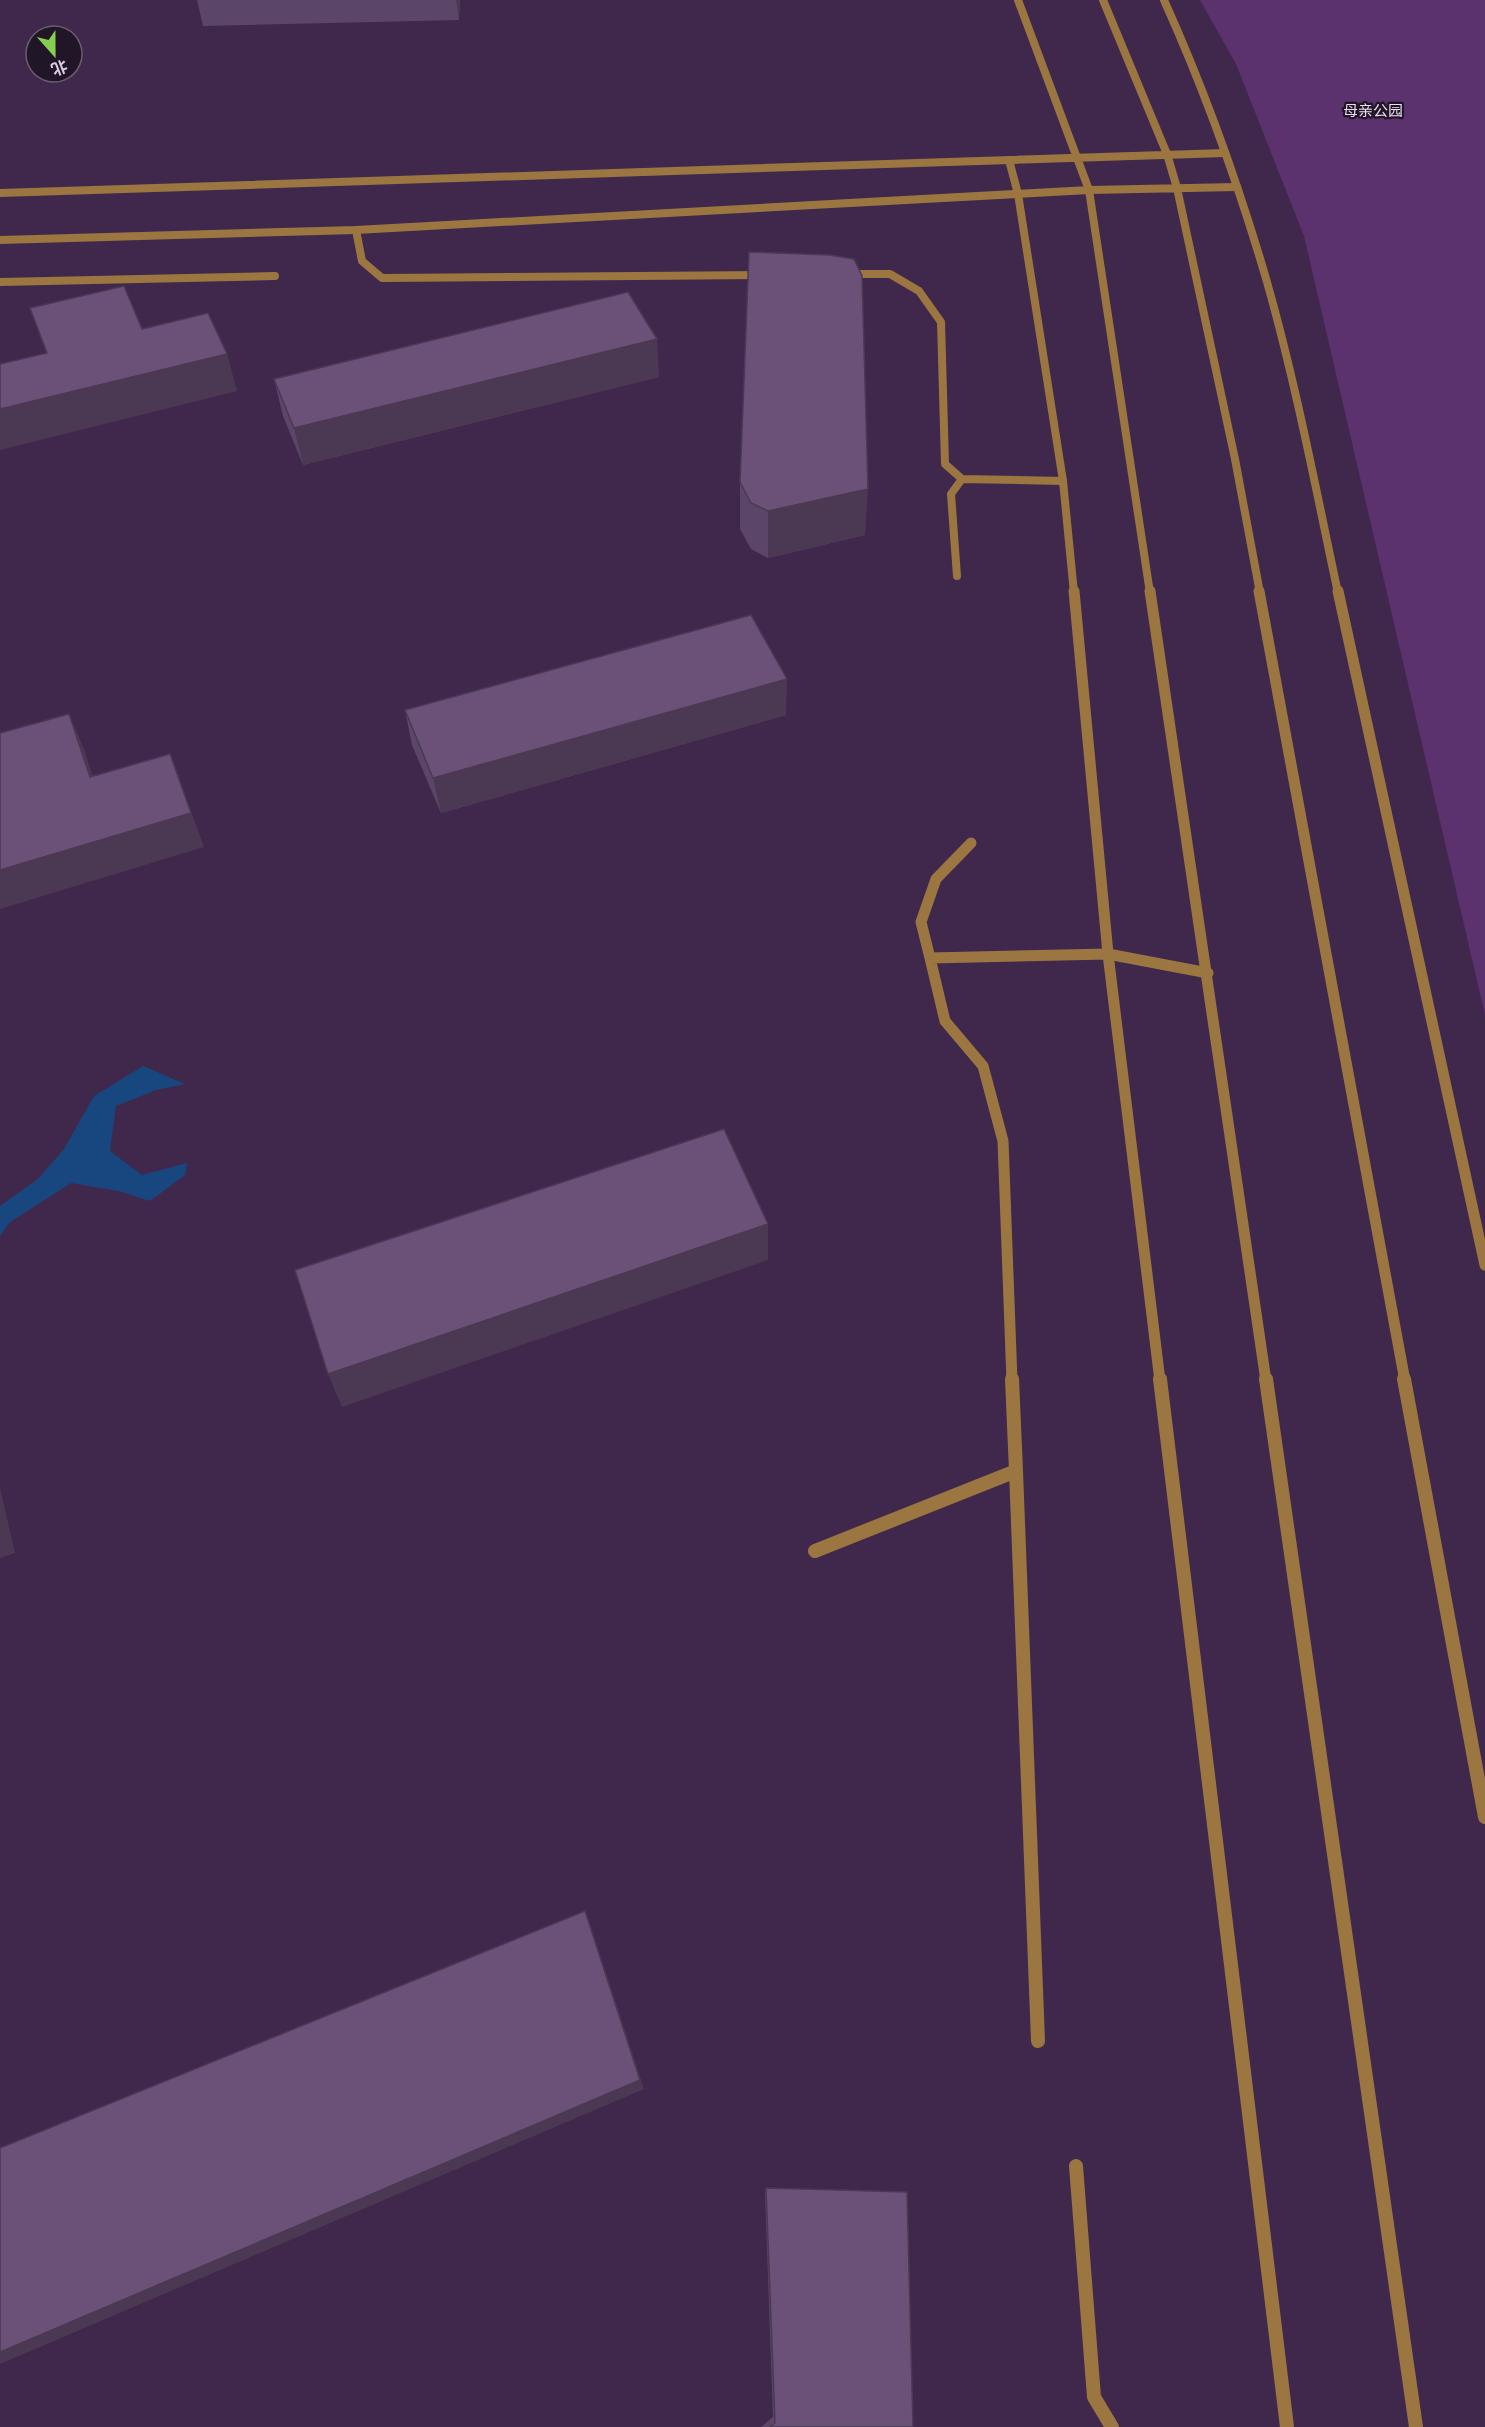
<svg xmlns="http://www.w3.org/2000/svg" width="1485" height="2427" viewBox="0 0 1485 2427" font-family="Poppins,'Noto Sans SC',sans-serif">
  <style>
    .green { fill: #5b316e }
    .water { fill: #17477e }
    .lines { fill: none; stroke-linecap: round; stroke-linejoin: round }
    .service-far2 { stroke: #9c7640; stroke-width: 8 }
    .service-far1 { stroke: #9c7640; stroke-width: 11 }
    .service { stroke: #9c7640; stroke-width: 14 }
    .minor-far2 { stroke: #9c7640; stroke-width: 8 }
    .minor-far1 { stroke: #9c7640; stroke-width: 11 }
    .minor { stroke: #9c7640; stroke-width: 14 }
    .tertiary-far2 { stroke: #9c7640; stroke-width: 8 }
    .tertiary-far1 { stroke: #9c7640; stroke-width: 11 }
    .tertiary { stroke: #9c7640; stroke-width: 14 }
    .wall { fill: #5c4667 }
    .shaded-wall { fill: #4b3954 }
    .building { fill: #6b5178; stroke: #4b3954; stroke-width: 1.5 }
    .labels { text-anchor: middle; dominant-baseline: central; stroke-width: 4.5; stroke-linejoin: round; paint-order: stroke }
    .far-park-label { font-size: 15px; fill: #ecdef3; stroke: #211627 }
  </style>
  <rect width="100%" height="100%" fill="#40284c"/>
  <!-- green -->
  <path class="green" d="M1200,0H1485V1015L1304,236L1236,64Z"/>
  <!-- water -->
  <path class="water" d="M143,1066L185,1084L156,1090L116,1106L110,1151L142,1175L187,1163L185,1175L150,1201L119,1191L71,1183L10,1222L0,1236V1206L38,1179L64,1149L94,1096Z"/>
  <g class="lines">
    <!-- service-far2 -->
    <path class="service-far2" d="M356,230L362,261L382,278L765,275
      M845,274H890L919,291L941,322L945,464L962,479L1063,481
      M0,282L275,276
      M957,576L951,494L962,479"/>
    <!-- service-far1 -->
    <path class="service-far1" d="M971,843L936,879L921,922L930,958L1108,954L1208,973
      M930,958L945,1021L983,1066L1003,1141L1012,1381"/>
    <!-- service -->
    <path class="service" d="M1016,1471L1038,2041
      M815,1551L1016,1471L1012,1379
      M1076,2166L1094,2397L1112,2427"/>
    <!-- minor-far2 -->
    <path class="minor-far2" d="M1164,0C1205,91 1239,186 1267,282C1296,384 1316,490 1338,593
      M1009,160L1018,194L1063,481L1074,593"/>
    <!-- minor-far1 -->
    <path class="minor-far1" d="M1074,591L1108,954L1160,1381
      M1338,591L1485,1265"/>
    <!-- minor -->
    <path class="minor" d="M1160,1379L1287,2427"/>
    <!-- tertiary-far2 -->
    <path class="tertiary-far2" d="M1018,0L1089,190L1150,593
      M1103,0L1167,154L1177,188L1235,459L1260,593
      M0,193L1225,153
      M0,240L356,230L1089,190L1237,187"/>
    <!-- tertiary-far1 -->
    <path class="tertiary-far1" d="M1150,591L1266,1381
      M1259,591L1405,1381"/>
    <!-- tertiary -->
    <path class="tertiary" d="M1266,1379L1416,2427
      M1404,1379L1485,1817"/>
  </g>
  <!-- wall -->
  <path class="wall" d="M197,0H460L459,20L203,26Z
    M659,377L303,465L283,416L274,379Z
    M740,482L865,535L768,558L751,549L740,529Z
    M405,710L786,715L441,813L412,745Z
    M766,2188L913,2427H761L773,2417L765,2193Z"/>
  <!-- shaded-wall -->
  <path class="shaded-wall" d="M456,0H460L459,20Z
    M657,339L659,377L303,465L294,428Z
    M227,354L237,391L0,450V409Z
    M868,489L865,535L768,558V511Z
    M787,679L786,715L441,813L433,778Z
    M69,714L84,749L104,812L90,777Z
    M170,754L204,847L0,909V870Z
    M768,1224V1260L342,1407L328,1374Z
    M0,1488L15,1553L0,1558Z
    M585,1911L591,1927L644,2089L0,2364V2352Z"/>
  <!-- building -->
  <path class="building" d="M749,252L829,255L854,259L862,276L868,489L768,511L751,503L740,482Z
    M124,286L142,329L208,313L227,354L0,409V364L47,353L30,308Z
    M628,292L657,339L294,428L274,379Z
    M751,615L787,679L433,778L405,710Z
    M69,714L90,777L170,754L191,813L0,870V733Z
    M724,1129L768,1224L328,1374L295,1270Z
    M585,1911L640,2080L0,2352V2148Z
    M766,2188L907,2192L913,2427H770L775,2423Z"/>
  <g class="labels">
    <!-- far-park labels -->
    <g class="far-park-label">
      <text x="1373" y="110">母亲公园</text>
    </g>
  </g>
  <!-- north arrow -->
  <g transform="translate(54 54) rotate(159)"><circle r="28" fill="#211627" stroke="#6b5e72" stroke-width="1.5"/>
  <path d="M0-4.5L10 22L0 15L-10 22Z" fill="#84cf4d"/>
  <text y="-9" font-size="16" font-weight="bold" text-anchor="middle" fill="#dacbe2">北</text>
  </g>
</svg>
